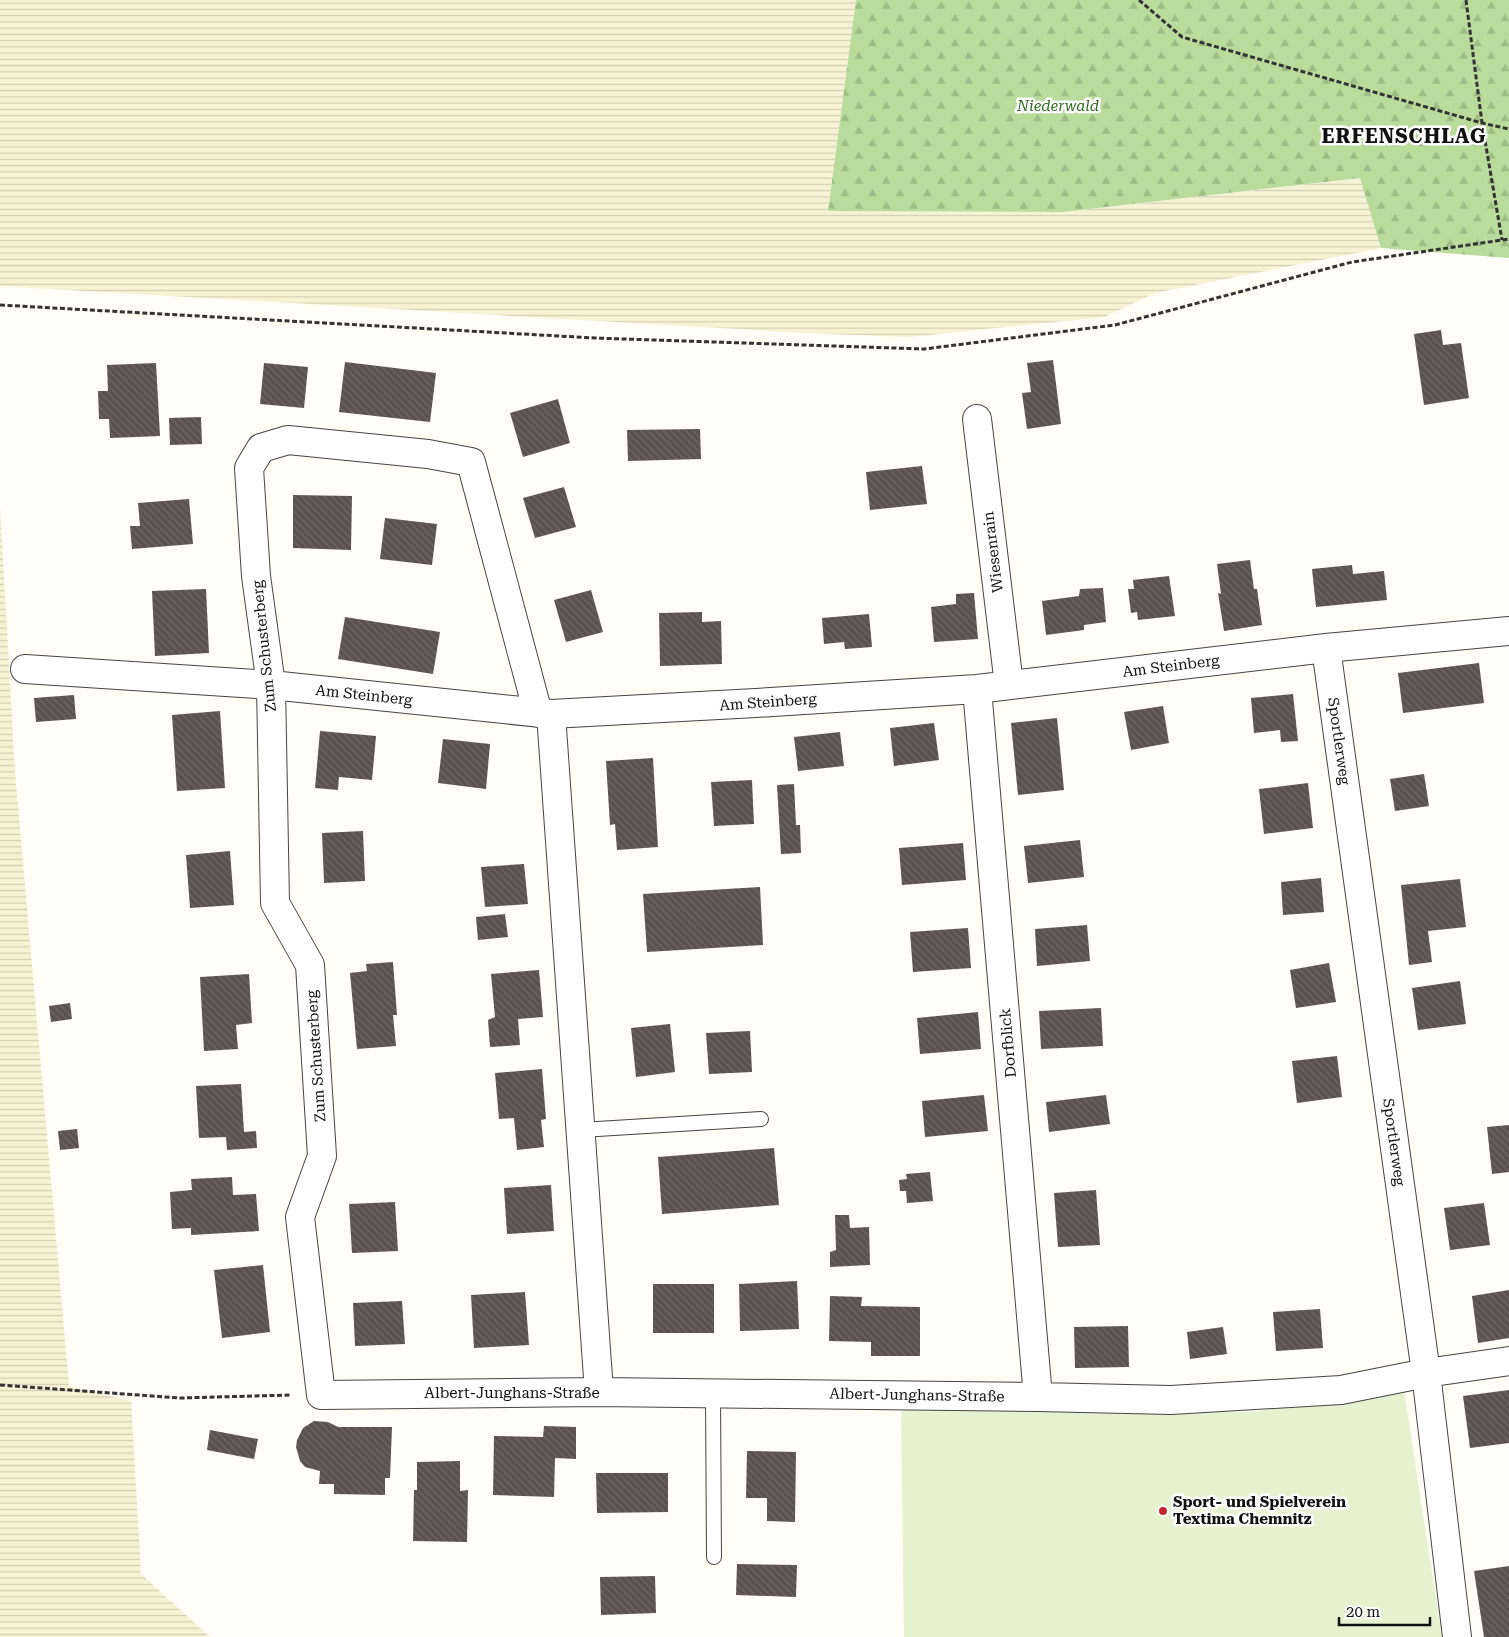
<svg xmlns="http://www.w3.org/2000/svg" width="1509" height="1637" viewBox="0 0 1509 1637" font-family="'Roboto Serif',serif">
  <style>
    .farmland { fill: url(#farmland-rules) }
    .forest { fill: url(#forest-firs) }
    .pitch { fill: #e6f2cf }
    .building { fill: url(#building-back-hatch) }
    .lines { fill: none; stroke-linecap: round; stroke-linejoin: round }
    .lane-casing { stroke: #444; stroke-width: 16 }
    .street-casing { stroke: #444; stroke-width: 30 }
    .path { stroke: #333; stroke-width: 3; stroke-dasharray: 5 2.5; stroke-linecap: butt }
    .lane { stroke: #fff; stroke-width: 14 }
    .street { stroke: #fff; stroke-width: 28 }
    .poi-dot { fill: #c4262e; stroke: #fff; stroke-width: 2 }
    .labels { text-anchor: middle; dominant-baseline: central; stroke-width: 5; stroke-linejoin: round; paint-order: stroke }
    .park-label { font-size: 15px; font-style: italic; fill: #2f6b1f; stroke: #fff }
    .street-label { font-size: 15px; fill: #111; stroke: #fff }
    .poi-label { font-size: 15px; font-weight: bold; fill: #111; stroke: #fff; text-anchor: start }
    .district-label { font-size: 20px; font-weight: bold; letter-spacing: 1px; fill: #111; stroke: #fff }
  </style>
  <defs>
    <pattern id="farmland-rules" width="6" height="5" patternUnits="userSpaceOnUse" patternTransform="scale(1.25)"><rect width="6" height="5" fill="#f6f3d4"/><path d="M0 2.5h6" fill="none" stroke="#d2cfb5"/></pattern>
    <pattern id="forest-firs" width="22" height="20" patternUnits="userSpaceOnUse" patternTransform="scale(1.25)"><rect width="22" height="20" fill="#b9dc9c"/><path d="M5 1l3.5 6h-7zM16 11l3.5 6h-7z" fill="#9ebc85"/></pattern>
    <pattern id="building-back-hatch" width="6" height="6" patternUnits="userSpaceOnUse" patternTransform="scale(1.25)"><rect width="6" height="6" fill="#5a524d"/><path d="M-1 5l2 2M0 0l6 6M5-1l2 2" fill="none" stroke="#6d6662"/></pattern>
  </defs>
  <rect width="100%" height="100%" fill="#fffdf5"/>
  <!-- farmland -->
  <path class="farmland" d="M0,0H856L828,211L1063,212L1361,178L1381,248L1155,293L1104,317L909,337L805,333L0,286Z
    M0,507L15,772L69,1386L131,1401L141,1574L210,1637H0Z"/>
  <!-- forest -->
  <path class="forest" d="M856,0H1509V258L1381,248L1360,178L1063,212L828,211Z"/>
  <!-- pitch -->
  <path class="pitch" d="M1404,1390L1442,1637H904L901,1404L1249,1412Z"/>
  <!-- building -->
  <path class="building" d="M1441,330L1443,345L1461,343L1469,398L1424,405L1414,334Z
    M1053,360L1061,424L1027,429L1022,393L1031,392L1027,363Z
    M345,362L436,373L430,422L339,412Z
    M156,363L160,436L110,438L109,419H99L98,391H108L107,365Z
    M264,363L308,367L304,408L260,404Z
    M558,399L570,443L523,457L510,413Z
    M201,417L202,444L170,445L169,418Z
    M700,429L701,459L628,461L627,430Z
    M922,466L927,504L870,510L866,472Z
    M564,487L576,527L535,538L523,498Z
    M293,495L352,496L351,550L293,548Z
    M189,499L193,544L132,549L130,526H140L138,503Z
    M385,518L437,524L432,565L380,559Z
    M1250,560L1254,589H1257L1262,625L1224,631L1218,593L1221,594L1217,564Z
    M1352,565L1353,574L1384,571L1387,600L1316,607L1312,569Z
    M1169,576L1175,616L1138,620L1137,612L1131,613L1128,589H1134L1133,580Z
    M1103,588L1106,622L1084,625V630L1046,635L1042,601L1079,596L1080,589Z
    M206,589L209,653L155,656L152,591Z
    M591,590L603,632L566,642L554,600Z
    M974,593L978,639L934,642L931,607L956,604V594Z
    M702,612V622L721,621L722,664L660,666L659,613Z
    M869,614L872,647L845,649L844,642L824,644L822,618Z
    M345,617L440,632L433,674L338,659Z
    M1479,663L1484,703L1403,713L1398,673Z
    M1293,694L1298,741L1281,742L1280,730L1254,733L1251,698Z
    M74,695L76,719L36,722L34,698Z
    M1163,706L1169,743L1131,750L1124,712Z
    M220,711L225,788L177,791L172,715Z
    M1057,718L1064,790L1018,795L1011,723Z
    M934,723L939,760L894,766L890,728Z
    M320,731L376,736L372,780L339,777L338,790L315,788Z
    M840,732L844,766L798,771L794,737Z
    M443,739L490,744L486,789L438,783Z
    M653,758L658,847L617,850L615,824L610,825L606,761Z
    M1424,774L1429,806L1395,811L1390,779Z
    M752,780L754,824L714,826L711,782Z
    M1308,783L1313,828L1264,834L1259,789Z
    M794,784L796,825H800L801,853L781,854L777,785Z
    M363,831L365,881L324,883L322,833Z
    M1080,840L1084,877L1028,883L1024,846Z
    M963,843L966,880L902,885L899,848Z
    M230,851L234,905L190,908L186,855Z
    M524,864L528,904L485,907L481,867Z
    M1321,878L1324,912L1283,915L1281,882Z
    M1460,879L1466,927L1428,931L1432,962L1409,965L1401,885Z
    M760,887L763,945L647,952L643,894Z
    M505,914L508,937L478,940L476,917Z
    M1087,925L1090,961L1037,966L1035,929Z
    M968,928L971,968L913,972L910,932Z
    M393,962L397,1015H393L396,1046L357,1049L350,973L367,971L366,964Z
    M1329,963L1336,1002L1296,1008L1290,970Z
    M539,970L543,1017L518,1019L520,1045L490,1047L488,1020L495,1017L491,974Z
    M249,974L252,1023L236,1025L238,1049L204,1051L200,977Z
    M1460,981L1466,1024L1418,1030L1412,988Z
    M70,1003L72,1019L51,1022L49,1006Z
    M1101,1008L1103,1046L1041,1049L1039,1011Z
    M978,1012L981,1049L920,1054L917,1018Z
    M670,1024L675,1072L636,1077L631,1028Z
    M750,1031L752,1072L709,1074L706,1033Z
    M1337,1056L1342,1097L1297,1103L1292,1061Z
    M542,1069L546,1119L541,1120L544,1147L517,1150L514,1118L499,1119L495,1073Z
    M241,1084L244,1132L256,1131L257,1148L227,1150L226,1137L199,1138L196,1086Z
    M984,1095L988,1131L925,1137L922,1101Z
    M1106,1095L1110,1124L1049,1132L1046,1102Z
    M1509,1125V1172L1492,1174L1487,1127Z
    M77,1129L79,1148L60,1150L58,1131Z
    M774,1148L779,1205L662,1214L658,1157Z
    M930,1172L933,1201L907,1203L906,1191H900L899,1180L907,1179L906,1174Z
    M232,1177L233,1195L256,1194L259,1231L191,1235V1228L172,1229L170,1192L192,1190L191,1179Z
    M551,1185L554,1231L507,1234L504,1188Z
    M1096,1190L1100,1245L1058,1247L1054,1193Z
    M395,1202L398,1251L352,1253L349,1204Z
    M1484,1203L1490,1245L1450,1250L1444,1208Z
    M835,1215H849L850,1228L869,1227L870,1265L830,1267V1252L836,1250Z
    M263,1265L270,1332L222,1338L214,1270Z
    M797,1281L799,1329L740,1331L739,1284Z
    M653,1284H714V1333H653Z
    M1509,1290V1338L1478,1343L1472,1296Z
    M525,1292L529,1345L474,1348L471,1295Z
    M830,1296L862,1297L861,1306L920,1307V1356H871V1342L829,1341Z
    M402,1301L405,1344L355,1346L353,1303Z
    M1320,1309L1323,1348L1276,1351L1273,1312Z
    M1128,1326L1129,1367L1075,1368L1074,1327Z
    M1223,1327L1227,1354L1190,1359L1187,1332Z
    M1509,1390V1443L1470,1448L1463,1396Z
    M314,1421L328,1422L338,1427H392L390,1478H385V1495L334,1494V1484H319L320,1471L305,1467L300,1461L296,1447L297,1440L303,1428Z
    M544,1426L576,1427V1459L555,1458L554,1497L493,1495L494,1436L543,1437Z
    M210,1430L258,1439L254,1459L207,1450Z
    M747,1451L796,1452L795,1522L767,1521V1498H746Z
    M460,1461V1491L468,1490L467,1542L413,1541L414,1490H417V1462Z
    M596,1473H668V1512L597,1513Z
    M737,1564L797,1565L796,1597L736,1595Z
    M1509,1566V1637H1484L1474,1571Z
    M655,1576L656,1613L601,1615L600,1577Z"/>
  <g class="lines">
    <defs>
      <path id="lane" d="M581,1130L761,1119
        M713,1393L714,1557"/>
      <path id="street" d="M977,419L1009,685
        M1326,648L1426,1373L1457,1637
        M25,669L271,685L551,714L756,703L977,689L1326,648L1509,631
        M977,689L1038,1397
        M538,713L471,462L428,454L288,440L261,448L249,468L256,576L271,685L275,903L310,965L322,1156L300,1217L321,1395L599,1392L1038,1397L1171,1400L1341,1390L1426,1373L1509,1361
        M551,714L599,1392"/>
    </defs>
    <!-- lane casing -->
    <use href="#lane" class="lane-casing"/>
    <!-- street casing -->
    <use href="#street" class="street-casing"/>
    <!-- path -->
    <path class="path" d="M1139,0L1182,37L1482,123L1509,129
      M1466,0L1482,123L1502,240
      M0,305L595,338L924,349L1115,325L1352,262L1509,239
      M0,1385L180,1398L291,1395"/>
    <!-- lane -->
    <use href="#lane" class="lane"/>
    <!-- street -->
    <use href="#street" class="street"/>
  </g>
  <!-- markers -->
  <circle class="poi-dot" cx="1163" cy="1511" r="5"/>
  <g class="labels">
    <!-- park labels -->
    <g class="park-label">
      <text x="1058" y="106">Niederwald</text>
    </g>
    <!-- street labels -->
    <g class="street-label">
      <text transform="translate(993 552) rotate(-97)">Wiesenrain</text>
      <text transform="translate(264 646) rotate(-96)">Zum Schusterberg</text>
      <text transform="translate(1171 666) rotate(-7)">Am Steinberg</text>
      <text transform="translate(364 695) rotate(6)">Am Steinberg</text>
      <text transform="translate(768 702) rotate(-4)">Am Steinberg</text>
      <text transform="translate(1339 741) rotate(82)">Sportlerweg</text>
      <text transform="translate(1008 1043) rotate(-95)">Dorfblick</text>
      <text transform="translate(316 1056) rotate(-94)">Zum Schusterberg</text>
      <text transform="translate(1394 1142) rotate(82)">Sportlerweg</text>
      <text x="512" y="1393">Albert-Junghans-Straße</text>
      <text transform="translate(917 1395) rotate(1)">Albert-Junghans-Straße</text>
    </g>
    <!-- poi labels -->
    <g class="poi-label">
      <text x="1173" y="1502">Sport- und Spielverein<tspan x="1173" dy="17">Textima Chemnitz</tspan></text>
    </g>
    <!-- district labels -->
    <g class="district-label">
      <text x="1404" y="136">ERFENSCHLAG</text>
    </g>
  </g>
  <!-- scale -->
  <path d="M1339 1617v8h91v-8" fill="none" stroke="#111111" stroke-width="2.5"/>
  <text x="1346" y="1617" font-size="15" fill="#111111" stroke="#ffffff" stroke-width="4" paint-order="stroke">20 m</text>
</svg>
